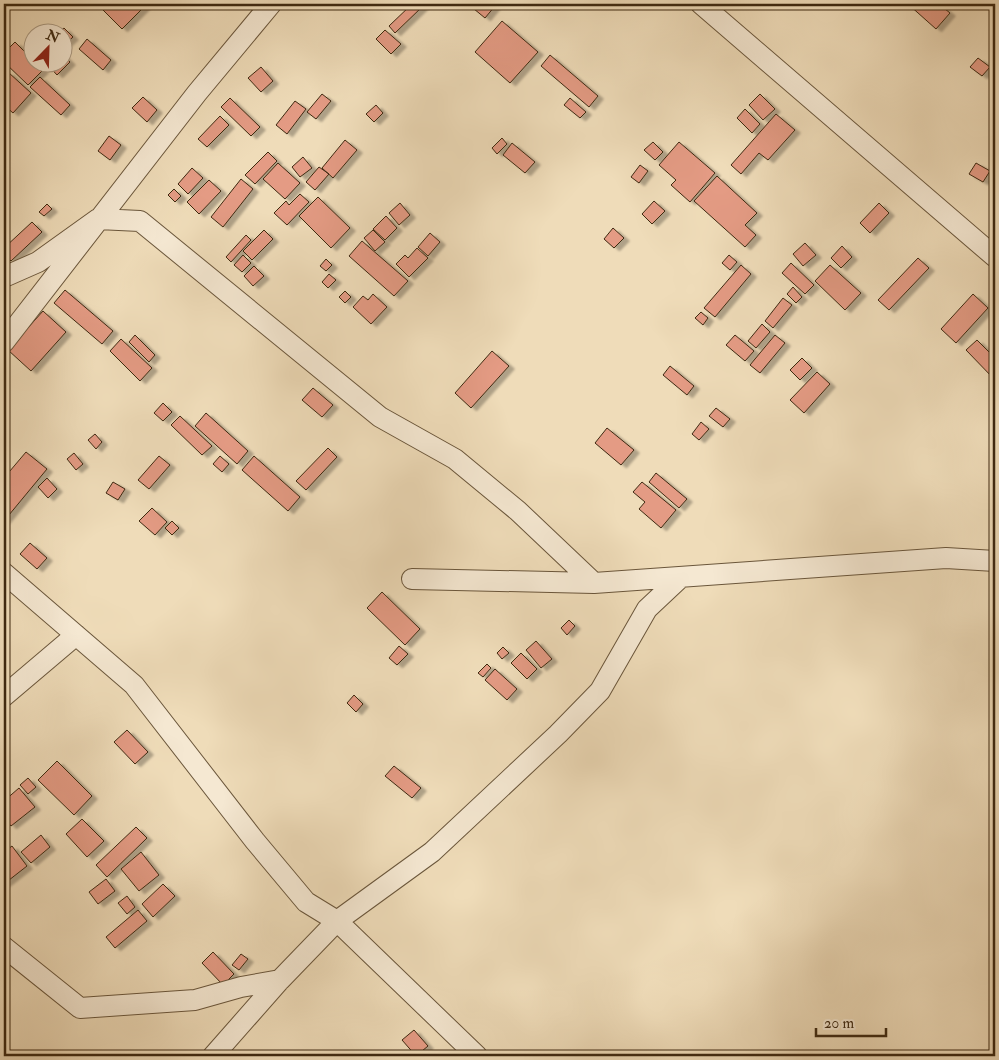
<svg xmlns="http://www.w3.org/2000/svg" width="999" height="1060" viewBox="0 0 999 1060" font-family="'IM FELL Double Pica',serif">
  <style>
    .building { fill: #e49b84; stroke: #3e2911; filter: url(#shadow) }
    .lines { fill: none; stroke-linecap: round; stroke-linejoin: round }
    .minor-casing { stroke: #6a563b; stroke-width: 22 }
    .minor { stroke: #f5e8d2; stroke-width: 20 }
  </style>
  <defs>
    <filter id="shadow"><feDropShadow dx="5.5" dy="3" stdDeviation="1" flood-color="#0004"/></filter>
  </defs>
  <rect width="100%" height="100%" fill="#efdcb9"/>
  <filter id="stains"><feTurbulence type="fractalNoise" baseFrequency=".004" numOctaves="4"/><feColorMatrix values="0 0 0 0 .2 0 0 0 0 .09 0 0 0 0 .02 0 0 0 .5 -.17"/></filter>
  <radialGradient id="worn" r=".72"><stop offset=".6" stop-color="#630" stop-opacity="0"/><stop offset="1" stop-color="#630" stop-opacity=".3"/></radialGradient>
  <!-- building -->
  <path class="building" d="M107,4H147L122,29L102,9Z
    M412,4H421L423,6L395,33L389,26Z
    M468,4H493L495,6L485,18Z
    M908,4H939L950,13L936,29Z
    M502,21L538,52L510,83L475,52Z
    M64,28L73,37L62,47V32H59Z
    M385,30L401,44L391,54L376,39Z
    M87,39L111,60L103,70L79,49Z
    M15,42L32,59V62H36L43,70L28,85L4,62V53Z
    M62,54L70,62L57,75L47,64L48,62H62Z
    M550,55L598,96L589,107L541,66Z
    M978,58L990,67L982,76L970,67Z
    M261,67L273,81L261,92L248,78Z
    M8,72L31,93L13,113L4,105V77Z
    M40,77L70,105L61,115L30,87Z
    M322,94L331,101L316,119L307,112Z
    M760,94L775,109L763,120L749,105Z
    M143,97L157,110L147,122L132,108Z
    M230,98L260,127L251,136L221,107Z
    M570,98L586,112L580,118L564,105Z
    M295,101L306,109L287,134L276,125Z
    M376,105L383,113L374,122L366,114Z
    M745,109L760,124L752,133L737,118Z
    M776,114L795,130L768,160L759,153L741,174L731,165Z
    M220,116L229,125L207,147L198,139Z
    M109,136L121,145L110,160L98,151Z
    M502,138L507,144L497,154L492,148Z
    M345,140L357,150L333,178L322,168Z
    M653,142L663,152L655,160L644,150Z
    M679,142L715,173L690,202L671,185L676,180L659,165Z
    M512,143L535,162L525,173L503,155Z
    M268,152L277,161L255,184L245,175Z
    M303,157L312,168L300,177L292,167Z
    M278,163L300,183L285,199L263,179Z
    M976,163L990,171L983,182L969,174Z
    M640,165L648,171L639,183L631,177Z
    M319,167L329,174L315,190L306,182Z
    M192,168L203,178L188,194L178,184Z
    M717,176L757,213L745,225L756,235L745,247L694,201Z
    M241,179L253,189L223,227L211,217Z
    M209,180L221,191L199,214L187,202Z
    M174,189L181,196L175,202L168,195Z
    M300,194L309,202L287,225L274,213L286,201L289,205Z
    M318,197L350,228L331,248L299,216Z
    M654,201L665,211L652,224L642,214Z
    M400,203L410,215L399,225L389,213Z
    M879,203L889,213L870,233L860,223Z
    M47,204L52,209L44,216L39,212Z
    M386,216L397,228L385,240L373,229Z
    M32,222L42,232L11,261L4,254V248Z
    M613,228L624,238L614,248L604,239Z
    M264,230L273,239L252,260L243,251Z
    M373,230L385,242L375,251L364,238Z
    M430,233L440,242L428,256L418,247Z
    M246,235L251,240L231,262L226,257Z
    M362,241L408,281L394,296L349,256Z
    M805,243L816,255L803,266L793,254Z
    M842,246L852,257L841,268L831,258Z
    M417,248L428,258L409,277L396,264L405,255L408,258Z
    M243,255L251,263L242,272L234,265Z
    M729,255L737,262L730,270L722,263Z
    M918,258L929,268L889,310L878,300Z
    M326,259L332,265L326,271L320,266Z
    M791,263L814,285L805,294L782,273Z
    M741,265L751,274L715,317L704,308Z
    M830,265L861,293L845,310L815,281Z
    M254,266L264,276L253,286L244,276Z
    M329,274L336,280L328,288L322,282Z
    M793,287L802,297L796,303L787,294Z
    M65,290L113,331L102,344L54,303Z
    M345,291L351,297L345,303L339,297Z
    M373,294L387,307L371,324L353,307L363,296L368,300Z
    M973,294L988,308L956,343L941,329Z
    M783,298L792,305L773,328L765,321Z
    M43,311L66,332L31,371L8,350Z
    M701,312L708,318L703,325L695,318Z
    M762,324L770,332L756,348L748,341Z
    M135,335L155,355L149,362L129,342Z
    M735,335L754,351L745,361L726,345Z
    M775,335L785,343L760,373L750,365Z
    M121,339L152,368L140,381L110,351Z
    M977,340L995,358V380L966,350Z
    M492,351L509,366L471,408L455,393Z
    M802,358L812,368L800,380L790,370Z
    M670,366L694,386L687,395L663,375Z
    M817,372L830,384L804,413L790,400Z
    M313,388L333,405L322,417L302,400Z
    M163,403L172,412L163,421L154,413Z
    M716,408L730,419L723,427L709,416Z
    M206,413L248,451L237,464L195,426Z
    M180,416L212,446L202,455L171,425Z
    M701,422L709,429L699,440L692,434Z
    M607,428L634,450L621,465L595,443Z
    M95,434L102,442L96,449L88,440Z
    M328,448L337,457L306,490L296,481Z
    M26,452L47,469L4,521V478Z
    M74,453L83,464L76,470L67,459Z
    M159,456L170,465L149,489L138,480Z
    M220,456L229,464L222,472L213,464Z
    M254,456L300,497L288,511L242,470Z
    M656,473L687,499L679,508L649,482Z
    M47,478L57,489L48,498L38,487Z
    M113,482L125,489L118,500L106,493Z
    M642,482L676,510L661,528L639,509L645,502L633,492Z
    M152,508L167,522L155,535L139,521Z
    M172,521L179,528L172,535L165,528Z
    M30,543L47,558L37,569L20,554Z
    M382,592L420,629L405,645L367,608Z
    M569,620L575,626L567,635L561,628Z
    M536,641L552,659L541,668L526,650Z
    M399,646L408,654L397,665L389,658Z
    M503,647L509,653L502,659L497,653Z
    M521,653L537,669L527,679L511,663Z
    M487,664L491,668L483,677L478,673Z
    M495,669L517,689L507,700L485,680Z
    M354,695L363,704L356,712L347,703Z
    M127,730L148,752L135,764L114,742Z
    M57,761L92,796L74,815L38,780Z
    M394,766L421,788L412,798L385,776Z
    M28,778L36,787L28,794L20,785Z
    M19,788L35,807L11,826L4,818V801Z
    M82,819L104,841L87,857L66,834Z
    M136,827L147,838L107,877L96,865Z
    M41,835L50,847L31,863L21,852Z
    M12,846L27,866L4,884V852Z
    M141,852L159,875L139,891L121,869Z
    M106,879L115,891L98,904L89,892Z
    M163,884L175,896L153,917L142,904Z
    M127,896L135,907L127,914L118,903Z
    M138,910L147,921L115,948L106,937Z
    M213,952L234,974L223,985L202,963Z
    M241,954L248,959L239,970L232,965Z
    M414,1030L428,1046L416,1056L402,1040Z"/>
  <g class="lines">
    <defs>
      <path id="minor" d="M701,4L995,257
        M4,277L38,262L98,219L140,221L380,417L455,459L518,511L594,583
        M4,342L197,93L271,4
        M4,573L134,685L255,841L306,902L337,921L477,1056
        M412,579L594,583L946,558L995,561
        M4,696L76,635
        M4,947L80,1008L195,1000L241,987L280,980
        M213,1056L280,980L337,921L432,852L558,734L600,691L647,609L680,578"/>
    </defs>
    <!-- minor casing -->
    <use href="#minor" class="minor-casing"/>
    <!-- minor -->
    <use href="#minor" class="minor"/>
  </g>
  <!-- margin -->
  <rect width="999" height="1060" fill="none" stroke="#efdcb9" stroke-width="20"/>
  <rect x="5" y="5" width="989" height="1050" fill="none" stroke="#3e2911" stroke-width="2.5"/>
  <rect x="10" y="10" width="979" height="1040" fill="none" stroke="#3e2911"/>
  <!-- north arrow -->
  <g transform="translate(48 48) rotate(23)"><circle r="24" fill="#f5e8d2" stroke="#ac9c85"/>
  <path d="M0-4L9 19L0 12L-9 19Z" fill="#8f2418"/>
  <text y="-8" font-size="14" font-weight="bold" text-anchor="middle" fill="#3e2911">N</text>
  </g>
  <!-- scale -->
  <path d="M816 1028v8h70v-8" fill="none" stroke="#3e2911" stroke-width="2.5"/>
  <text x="824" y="1028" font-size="15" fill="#3e2911" stroke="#f5e8d2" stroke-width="4" paint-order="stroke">20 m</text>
  <rect width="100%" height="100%" filter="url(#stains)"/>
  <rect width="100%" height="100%" fill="url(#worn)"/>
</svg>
